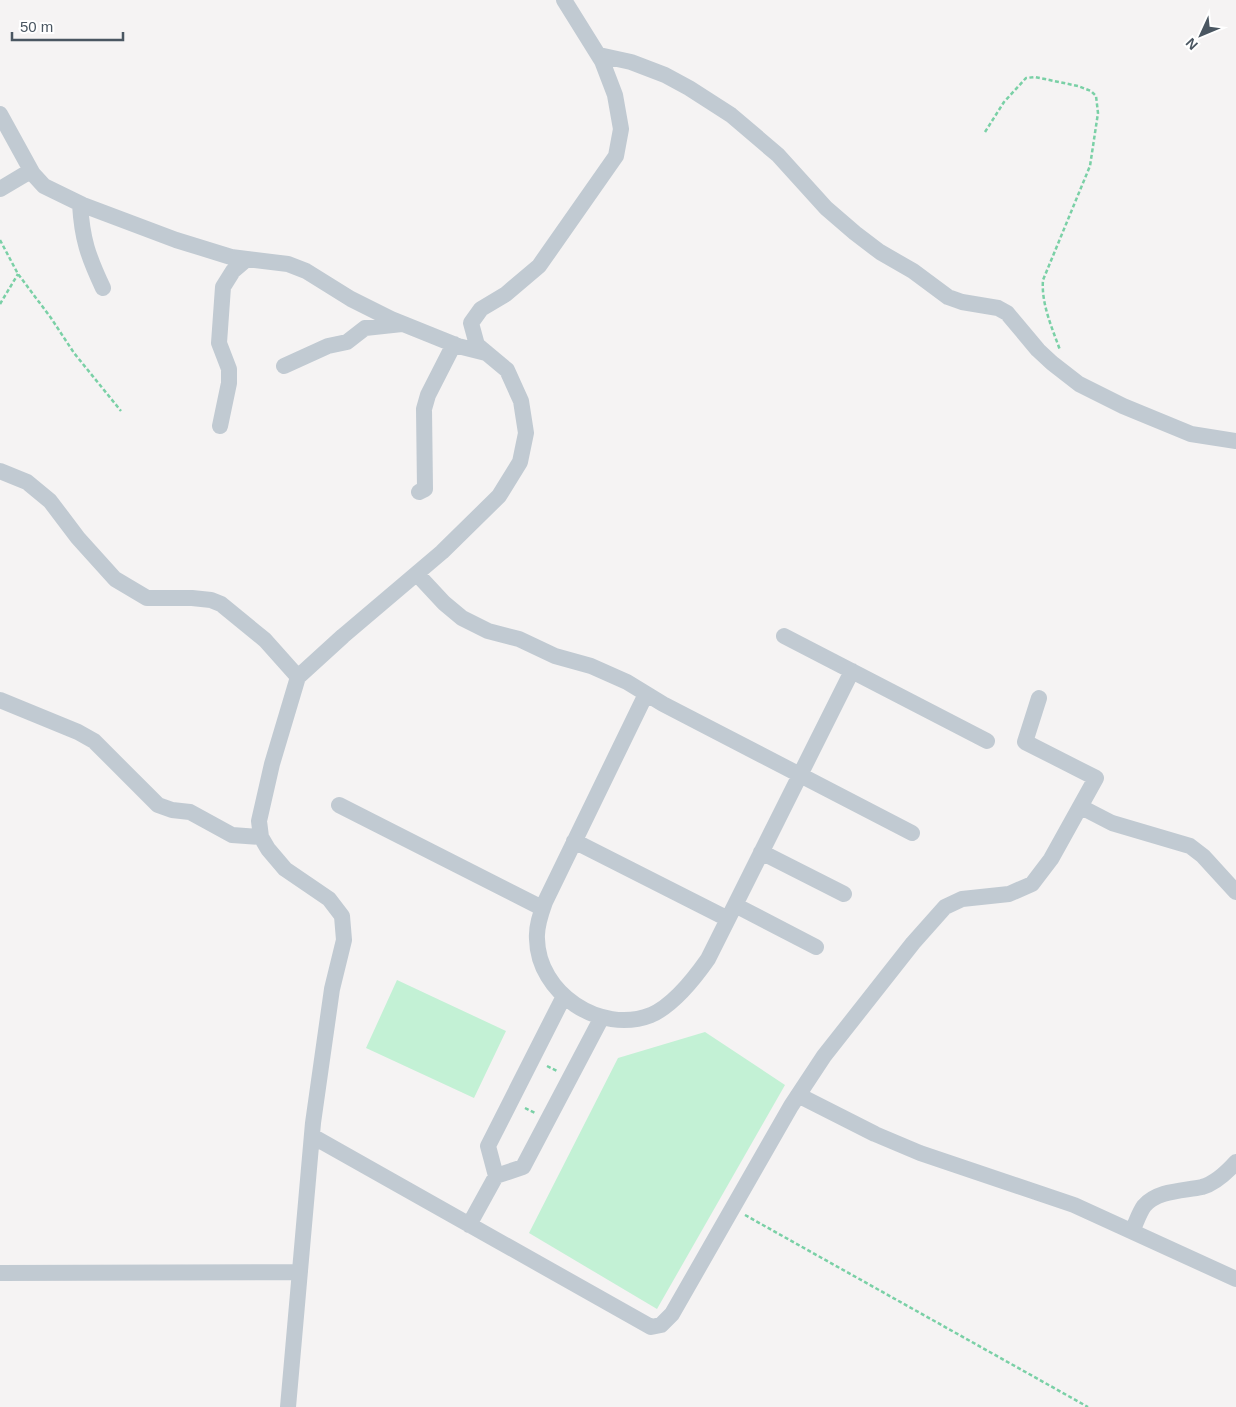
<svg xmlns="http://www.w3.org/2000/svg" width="1236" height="1407" viewBox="0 0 1236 1407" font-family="Arial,sans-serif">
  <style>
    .pitch { fill: #c3f1d5 }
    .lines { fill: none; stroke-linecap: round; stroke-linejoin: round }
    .path { stroke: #7ad0a6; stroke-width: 2.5; stroke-dasharray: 4 2.5; stroke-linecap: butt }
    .minor { stroke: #c1cad2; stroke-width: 16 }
  </style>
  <rect width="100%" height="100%" fill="#f5f3f3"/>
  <!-- pitch -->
  <path class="pitch" d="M397,980L506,1031L474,1098L366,1048Z
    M705,1032L785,1085L657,1309L529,1233L618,1058Z"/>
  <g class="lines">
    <!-- path -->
    <path class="path" d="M985,132L1004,102L1026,78L1035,77L1078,86L1091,91L1096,96L1098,113L1090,166L1043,280C1041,303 1052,328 1060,350
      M0,240L18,274L51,318L74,353L121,411
      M0,304L18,274
      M547,1066L557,1071
      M525,1108L535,1113
      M745,1215L1088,1407"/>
    <!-- minor -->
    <path class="minor" d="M599,55L631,62L665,75L689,88L731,115L778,155L826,208L855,233L880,252L913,271L948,297L962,302L998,308L1007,313L1038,350L1052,363L1079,384L1123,406L1191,434L1236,441
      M0,114L33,174
      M0,189L27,173L33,174L44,186L83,205L176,240L231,257L288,264L306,271L351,299L391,319L458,346L486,353
      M80,204C82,239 88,256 103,288
      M284,366L328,346L347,342L365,328L402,324
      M220,426L229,383V369L219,343L223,287L233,271L247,259
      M0,471L27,482L50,501L78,538L115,579L147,598H192L211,600L221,604L265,640L298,677
      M419,492L425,489L424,409L428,395L454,344
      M417,574L444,603L462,618L488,631L519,639L555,656L591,666L627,682L663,704L912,833
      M784,636L987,741
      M646,694L545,902C541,913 536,926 537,939C538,993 600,1035 651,1015C674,1005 694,979 708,959L852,671
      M0,700L78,732L94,741L158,805L172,810L190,812L232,835L261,837
      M339,805L542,908
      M1081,807L1112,823L1190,846L1203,856L1236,892
      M574,841L728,919
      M761,852L844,894
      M735,905L816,947
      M798,1095L875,1134L920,1153L1074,1205L1236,1279
      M312,1136L651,1327L661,1325L672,1314L791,1106L824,1056L913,943L945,907L962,899L1009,894L1032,884L1051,859L1096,778L1025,742L1039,698
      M496,1176L488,1146L564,996
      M469,1225L496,1176L523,1167L602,1017
      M1132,1231C1136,1223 1139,1213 1144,1206C1158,1190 1184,1191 1202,1187C1216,1183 1227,1172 1236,1162
      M0,1273L300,1272
      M288,1407L313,1123L332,989L344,940L342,916L329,899L285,869L268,849L261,837L259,821L272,764L298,677L343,636L442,552L499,496L520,462L526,433L521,401L507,370L477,345L471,323L481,309L506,294L539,266L616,156L621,129L615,95L602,61L564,0"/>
  </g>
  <!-- north arrow -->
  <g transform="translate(1201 35) rotate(226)" stroke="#ffffff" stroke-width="4" paint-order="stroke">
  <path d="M0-4L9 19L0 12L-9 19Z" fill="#4a5661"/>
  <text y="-8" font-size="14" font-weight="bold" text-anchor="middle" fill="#4a5661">N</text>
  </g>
  <!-- scale -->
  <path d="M12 32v8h111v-8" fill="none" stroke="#4a5661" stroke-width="2.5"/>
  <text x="20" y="32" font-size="15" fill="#4a5661" stroke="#ffffff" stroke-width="4" paint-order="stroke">50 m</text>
</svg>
